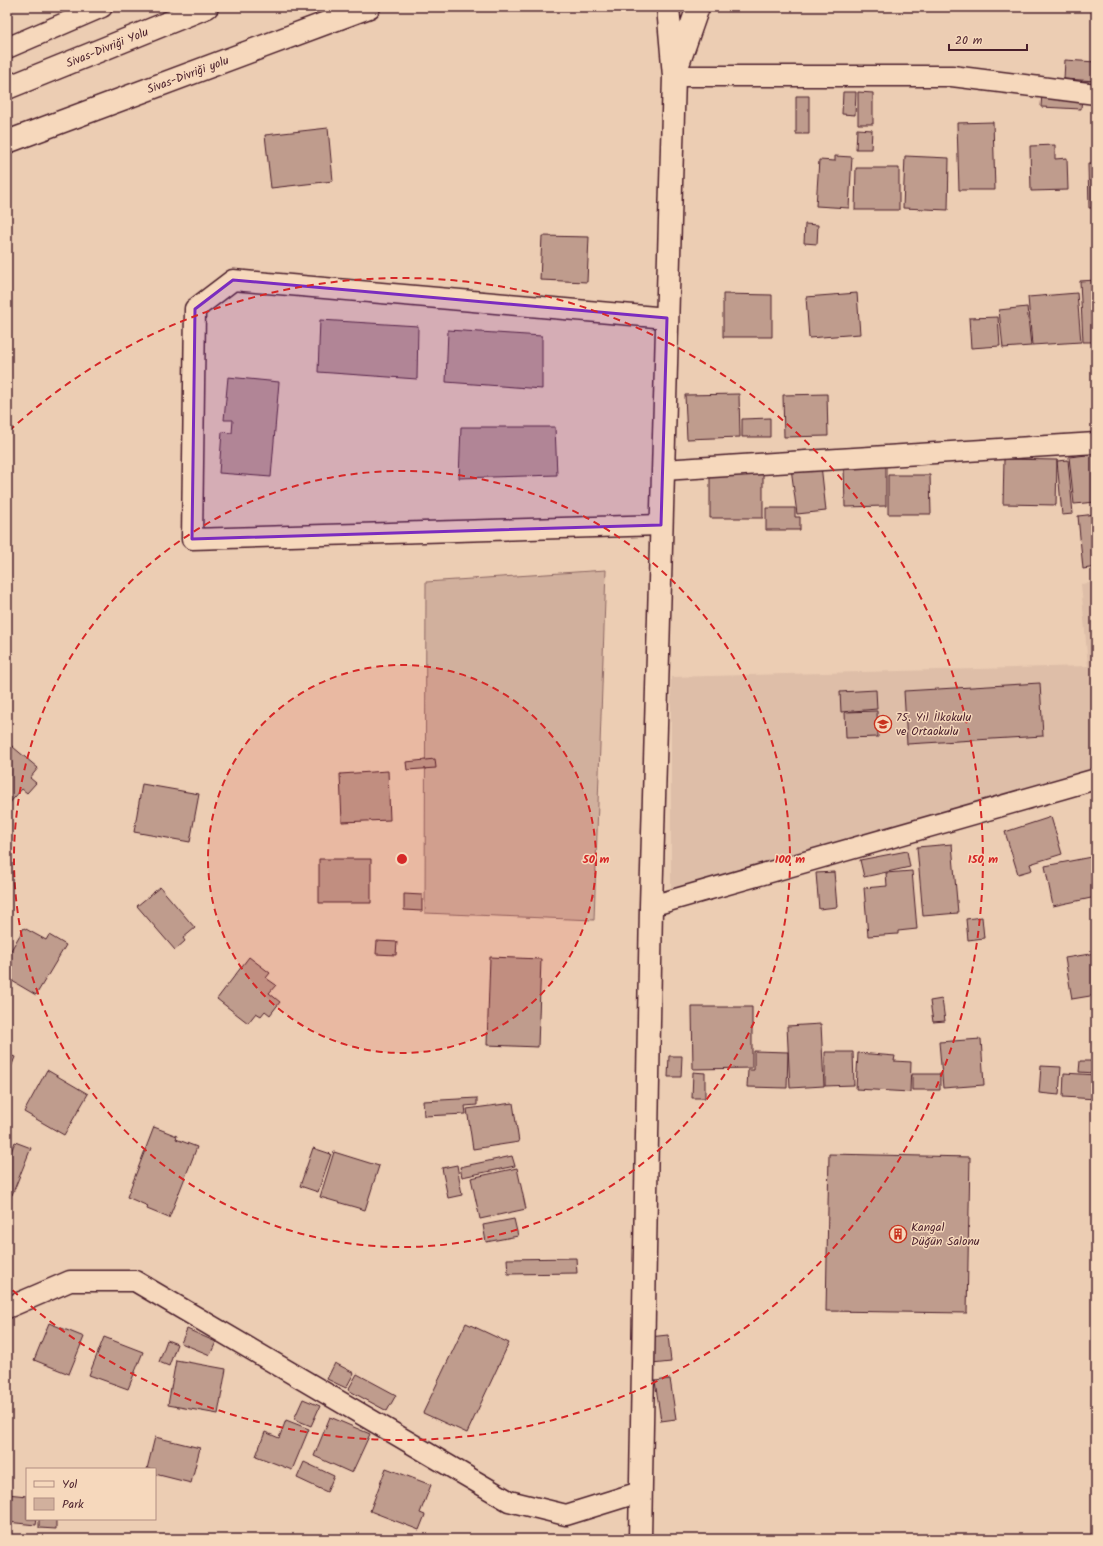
<svg xmlns="http://www.w3.org/2000/svg" width="1103" height="1546" viewBox="0 0 1103 1546" font-family="Kalam,sans-serif">
  <style>
    .built { fill: #debea8 }
    .park { fill: #d1b09d; stroke: #8e6864 }
    .building { fill: #bf9c8d; stroke: #4a1f2b }
    .lines { fill: none; stroke-linecap: round; stroke-linejoin: round }
    .street-casing { stroke: #4a1f2b; stroke-width: 23 }
    .secondary-casing { stroke: #4a1f2b; stroke-width: 25 }
    .primary-casing { stroke: #4a1f2b; stroke-width: 25 }
    .street { stroke: #f6d8bc; stroke-width: 20 }
    .secondary { stroke: #f6d8bc; stroke-width: 22 }
    .primary { stroke: #f6d8bc; stroke-width: 22 }
    .marked { fill: #7b2cbf; fill-opacity: 0.2; stroke: #7b2cbf; stroke-width: 3; stroke-linejoin: round }
    .ring { fill: none; stroke: #d62828; stroke-width: 2; stroke-dasharray: 7 5 }
    .labels { text-anchor: middle; dominant-baseline: central; stroke-width: 3; stroke-linejoin: round; paint-order: stroke }
    .street-label { font-size: 12px; fill: #4a1f2b; stroke: #f6d8bc }
    .poi-label { font-size: 12px; fill: #4a1f2b; stroke: #f6d8bc; text-anchor: start }
    .centre { fill: #d62828; stroke: #f6d8bc; stroke-width: 2 }
    .ring-label { font-size: 12px; text-anchor: middle; font-weight: bold; fill: #d62828; stroke: #f6d8bc; stroke-width: 3; stroke-linejoin: round; paint-order: stroke }
  </style>
  <rect width="100%" height="100%" fill="#eccdb3"/>
  <filter id="ink" filterUnits="userSpaceOnUse"><feTurbulence type="fractalNoise" baseFrequency=".025" numOctaves="2"/><feDisplacementMap in="SourceGraphic" scale="8" xChannelSelector="R" yChannelSelector="G"/><feConvolveMatrix kernelMatrix="1 2 1 2 8 2 1 2 1" color-interpolation-filters="sRGB"/></filter>
  <g filter="url(#ink)">
    <!-- built -->
    <path class="built" d="M1096,582V771L671,891V677L1088,666L1081,584Z"/>
    <!-- park -->
    <path class="park" d="M606,570L594,920L425,913L426,582Z"/>
    <!-- building -->
    <path class="building" d="M1094,16H1096V61H1094Z
      M1065,60L1096,62V81L1064,79Z
      M843,92H856L855,115L842,114Z
      M858,92L873,93V124H858Z
      M1042,94L1082,96L1081,109L1041,107Z
      M796,96H809V134H796Z
      M993,122L995,190H959L957,123Z
      M328,128L333,181L271,188L265,135Z
      M857,129L872,130L871,149H856Z
      M1055,145V159L1067,158L1068,190L1031,191L1030,146Z
      M835,156L852,157L849,208L816,206L819,160L835,161Z
      M905,156L949,158L948,210L903,208Z
      M1088,164H1096V208H1089Z
      M856,168H899V210H855Z
      M805,224L818,225L817,244L804,243Z
      M542,236L589,237L587,282L540,280Z
      M1096,280V342H1083L1080,281Z
      M857,293L860,334L809,338L806,297Z
      M1077,293L1081,342L1032,345L1028,297Z
      M723,294L772,295V337H723Z
      M1027,307L1031,346L1003,348L999,310Z
      M998,317L1000,346L971,348L969,318Z
      M320,320L418,326L417,379L318,372Z
      M448,330L542,336V389L446,382Z
      M228,377L279,382L271,477L219,473L222,432L232,433L233,420H224Z
      M739,394L740,437L687,439L685,395Z
      M827,394L828,436L784,437L783,395Z
      M770,418V437H742V419Z
      M461,427H555L557,475L459,478Z
      M1096,454V502L1074,504L1069,457Z
      M1004,459L1057,460L1056,505L1003,504Z
      M1068,460L1073,514L1062,515L1057,461Z
      M886,464V506L845,507L844,465Z
      M821,465L826,511L797,514L791,468Z
      M710,471H763V518H710Z
      M888,475H930L931,514H888Z
      M766,508H795V517H800V530H766Z
      M1096,514V567L1083,569L1078,516Z
      M1040,683L1043,736L907,744L904,691Z
      M876,690L877,709L841,712L840,692Z
      M877,711L878,737L846,738L845,712Z
      M7,742L38,768L30,778L36,783L27,793L22,789L7,806Z
      M435,759L436,768L407,770L406,762Z
      M388,771L390,820L342,822L340,774Z
      M142,784L199,794L190,842L134,832Z
      M1051,817L1062,854L1030,864L1032,870L1018,874L1005,832Z
      M952,844L958,913L923,916L917,847Z
      M907,851L910,867L864,877L860,860Z
      M1091,857L1094,871L1096,870V897L1053,906L1045,866Z
      M319,859H371V903H319Z
      M912,871L917,929L898,931V934L868,936L864,888L887,886L886,873Z
      M834,872L837,907L819,909L816,873Z
      M160,887L195,928L183,938L185,941L175,950L137,906Z
      M404,894L422,895V911L404,910Z
      M982,917L984,938L968,940L966,919Z
      M24,928L46,940L49,935L66,945L36,995L7,978V957Z
      M377,941L397,942L396,955L376,954Z
      M1096,953V995L1072,999L1065,958Z
      M249,957L270,973L266,978L276,985L269,993L280,1002L270,1015L265,1011L261,1016L256,1013L248,1023L217,999Z
      M490,957L541,959L538,1047L487,1045Z
      M942,999L945,1021L933,1022L930,1001Z
      M692,1007H752V1068L693,1069Z
      M821,1024L824,1086L790,1088L787,1026Z
      M981,1039L984,1085L943,1088L939,1042Z
      M754,1051L788,1052L787,1088L747,1087L748,1070H754Z
      M825,1052H853L854,1085L825,1086Z
      M858,1053L895,1056L894,1061L911,1062L910,1092L856,1089Z
      M7,1054L15,1057L7,1078Z
      M669,1056H682L681,1077H668Z
      M1080,1061H1096V1073L1079,1072Z
      M1041,1066L1061,1067L1059,1095L1039,1093Z
      M47,1070L88,1094L64,1135L24,1112Z
      M693,1072L705,1073V1098H692Z
      M1064,1073L1096,1075V1099L1063,1097Z
      M912,1074H940V1090H912Z
      M477,1098V1105L465,1106L466,1114L424,1116L423,1101Z
      M513,1103L519,1142L473,1149L467,1109Z
      M154,1127L177,1136L176,1139L197,1147L169,1218L147,1209L148,1206L127,1197Z
      M15,1142L31,1148L12,1195L7,1193V1162Z
      M313,1148L331,1154L318,1192L300,1186Z
      M334,1152L379,1166L365,1210L320,1197Z
      M829,1154L970,1157L967,1313L826,1311Z
      M512,1156L515,1166L462,1177L460,1167Z
      M457,1165L462,1195L448,1198L442,1168Z
      M517,1168L526,1209L480,1219L471,1178Z
      M514,1219L518,1236L486,1242L483,1225Z
      M576,1258L577,1273L508,1274L507,1259Z
      M49,1323L84,1337L69,1374L34,1360Z
      M466,1323L509,1343L467,1433L423,1413Z
      M187,1329L216,1342L210,1355L181,1343Z
      M668,1335L671,1362L652,1364L649,1337Z
      M104,1337L143,1352L128,1389L89,1375Z
      M167,1340L177,1344L169,1366L159,1362Z
      M176,1360L226,1369L218,1414L168,1405Z
      M335,1363L354,1373L346,1388L327,1379Z
      M357,1374L396,1395L387,1411L348,1390Z
      M670,1379L676,1419L661,1421L655,1381Z
      M303,1399L320,1406L311,1426L294,1419Z
      M330,1417L370,1434L352,1473L314,1456Z
      M286,1420L309,1429L292,1470L256,1456L265,1432L279,1438Z
      M155,1437L200,1448L191,1483L155,1474V1469H147Z
      M304,1462L334,1476L327,1492L297,1478Z
      M386,1468L431,1485L420,1513L425,1515L419,1530L370,1511Z
      M7,1494L27,1496V1519H37L36,1525L7,1522Z
      M39,1519H56V1529L39,1528Z"/>
    <g class="lines">
      <defs>
        <path id="street" d="M7,48L102,7
          M674,76H952L1096,94
          M663,470L1096,443
          M661,525L192,539L195,309L233,280L667,318
          M651,906L1096,779
          M7,1308L70,1281H135L509,1501L566,1515L640,1492"/>
        <path id="secondary" d="M676,70L698,7
          M640,1539L651,906L674,76L668,7"/>
        <g id="primary">
          <path id="s1" d="M7,88L207,7"/>
          <path id="s2" d="M7,142L369,7"/>
        </g>
      </defs>
      <!-- street casing -->
      <use href="#street" class="street-casing"/>
      <!-- secondary casing -->
      <use href="#secondary" class="secondary-casing"/>
      <!-- primary casing -->
      <use href="#primary" class="primary-casing"/>
      <!-- street -->
      <use href="#street" class="street"/>
      <!-- secondary -->
      <use href="#secondary" class="secondary"/>
      <!-- primary -->
      <use href="#primary" class="primary"/>
    </g>
  </g>
  <!-- marked area -->
  <path class="marked" d="M233,280L667,318L661,525L192,539L195,309Z"/>
  <!-- distance rings -->
  <circle cx="402" cy="859" r="194" fill="#d62828" fill-opacity=".12"/>
  <g class="ring">
    <circle cx="402" cy="859" r="194"/>
    <circle cx="402" cy="859" r="388"/>
    <path d="M9 431A581 581 0 1 1 9 1287"/>
  </g>
  <!-- icons -->
  <defs>
    <symbol id="school-ring" viewBox="-11 -11 22 22"><circle r="9.5" fill="#f6d8bc" stroke="#c8321e" stroke-width="1.5"/><path d="M0-5L7-2L0 1L-7-2ZM-4 1L0 2.5L4 1V4Q0 6-4 4Z" fill="#c8321e"/></symbol>
    <symbol id="building-ring" viewBox="-11 -11 22 22"><circle r="9.5" fill="#f6d8bc" stroke="#c8321e" stroke-width="1.5"/><path d="M-4-6H4V6H1V3H-1V6H-4ZM-2.5-4.3h1.7v1.8h-1.7ZM.8-4.3h1.7v1.8H.8ZM-2.5-1h1.7V.8h-1.7ZM.8-1h1.7V.8H.8Z" fill="#c8321e"/></symbol>
  </defs>
  <g fill-rule="evenodd">
    <use href="#school-ring" x="873" y="714" width="20" height="20"/>
    <use href="#building-ring" x="888" y="1224" width="20" height="20"/>
  </g>
  <g class="labels">
    <!-- street labels -->
    <g class="street-label">
      <text stroke="none"><textPath href="#s1" startOffset="108">Sivas-Divriği Yolu</textPath></text>
      <text stroke="none"><textPath href="#s2" startOffset="193">Sivas-Divriği yolu</textPath></text>
    </g>
    <!-- poi labels -->
    <g class="poi-label">
      <text x="896" y="717">75. Yıl İlkokulu<tspan x="896" dy="14">ve Ortaokulu</tspan></text>
      <text x="911" y="1227">Kangal<tspan x="911" dy="14">Düğün Salonu</tspan></text>
    </g>
  </g>
  <circle cx="402" cy="859" r="6" class="centre"/>
  <g class="ring-label">
    <text x="596" y="863">50 m</text>
    <text x="790" y="863">100 m</text>
    <text x="983" y="863">150 m</text>
  </g>
  <!-- margin -->
  <rect width="1103" height="1546" fill="none" stroke="#f6d8bc" stroke-width="24"/>
  <rect x="12" y="12" width="1079" height="1522" fill="none" stroke="#4a1f2b" stroke-width="1.5" filter="url(#ink)"/>
  <!-- legend -->
  <rect x="26" y="1468" width="130" height="52" fill="#f6d8bc" stroke="#b18e82"/>
  <rect x="34" y="1481" width="20" height="6" fill="#f6d8bc" stroke="#b18e82"/>
  <text x="62" y="1488" font-size="12" fill="#4a1f2b">Yol</text>
  <rect x="34" y="1498" width="20" height="12" fill="#d1b09d" stroke="#b18e82"/>
  <text x="62" y="1508" font-size="12" fill="#4a1f2b">Park</text>
  <!-- scale -->
  <path d="M949 44v6h78v-6" fill="none" stroke="#4a1f2b" stroke-width="2"/>
  <text x="955" y="44" font-size="12" fill="#4a1f2b" stroke="#f6d8bc" stroke-width="3" paint-order="stroke">20 m</text>
</svg>
